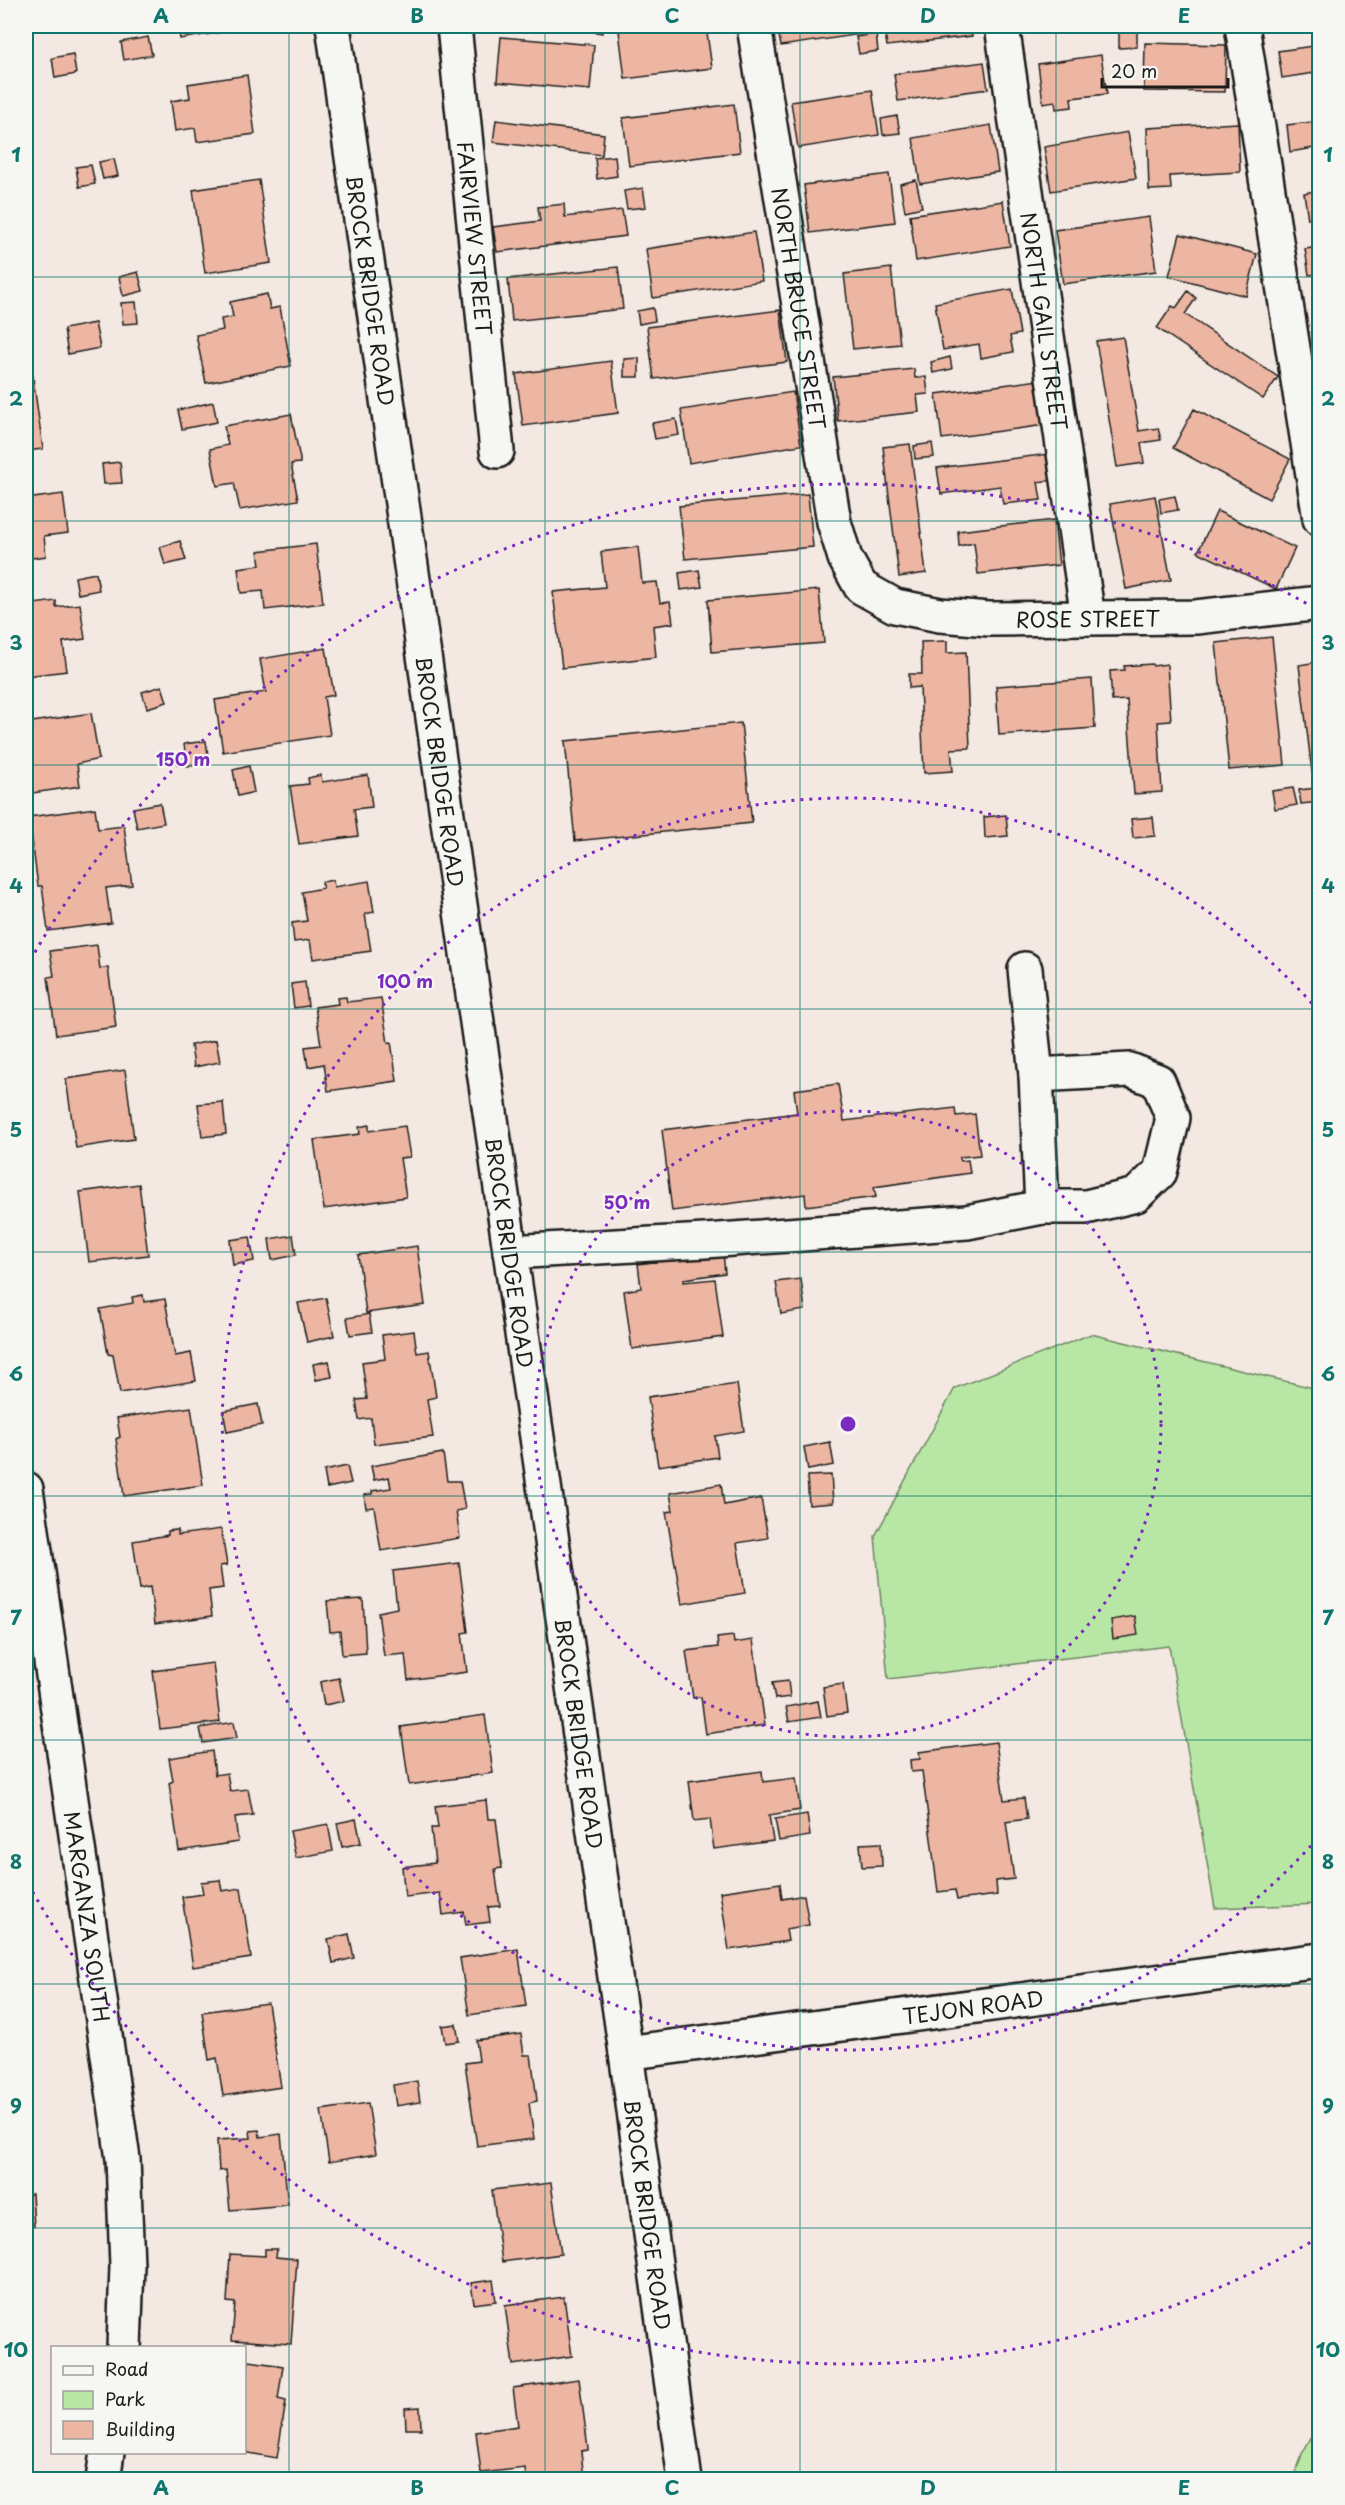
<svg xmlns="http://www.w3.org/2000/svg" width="1345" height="2505" viewBox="0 0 1345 2505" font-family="'Playpen Sans',sans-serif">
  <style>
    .green { fill: #b8e7a5; stroke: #6a8260; stroke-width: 1.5 }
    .building { fill: #edb6a2; stroke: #1c1c1c; stroke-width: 1.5 }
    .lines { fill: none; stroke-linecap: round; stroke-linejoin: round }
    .minor-casing { stroke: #1c1c1c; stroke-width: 38 }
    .minor { stroke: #f6f6f2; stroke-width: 33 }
    .grid { fill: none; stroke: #0f766e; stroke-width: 1.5; stroke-opacity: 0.55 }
    .ring { fill: none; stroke: #7b2cbf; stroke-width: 3; stroke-dasharray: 3 6 }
    .labels { text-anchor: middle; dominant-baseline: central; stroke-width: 4.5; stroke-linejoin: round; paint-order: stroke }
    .street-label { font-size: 21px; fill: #1c1c1c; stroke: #f6f6f2 }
    .centre { fill: #7b2cbf; stroke: #f6f6f2; stroke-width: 3 }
    .ring-label { font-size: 18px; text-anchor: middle; font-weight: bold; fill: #7b2cbf; stroke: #f6f6f2; stroke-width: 4.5; stroke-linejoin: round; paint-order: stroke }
    .neatline { fill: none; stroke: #0f766e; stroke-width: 2 }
    .grid-label { font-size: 20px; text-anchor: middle; font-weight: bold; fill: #0f766e }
  </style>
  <rect width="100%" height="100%" fill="#f4e9e2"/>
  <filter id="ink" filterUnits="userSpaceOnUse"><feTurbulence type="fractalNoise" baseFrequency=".0167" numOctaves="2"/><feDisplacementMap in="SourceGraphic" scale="12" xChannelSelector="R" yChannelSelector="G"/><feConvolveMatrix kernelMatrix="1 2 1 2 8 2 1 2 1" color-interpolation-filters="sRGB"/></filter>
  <g filter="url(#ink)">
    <!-- green -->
    <path class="green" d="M1091,1334L1313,1388L1319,1376V1904L1215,1908L1169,1646L888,1679L875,1536L955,1388Z
      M1319,2423V2479H1294L1302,2454Z"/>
    <!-- building -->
    <path class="building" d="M178,26H235L236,30L180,39Z
      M583,26H603L602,33L583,30Z
      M662,26H706L712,68L625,79L619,31Z
      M777,26H860L862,34L781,46Z
      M884,26H971L972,36L887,46Z
      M1119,26H1137V47L1119,48Z
      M876,34L878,51L859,54L856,37Z
      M148,37L152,55L124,60L121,42Z
      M501,37L594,45L590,90L497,82Z
      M1145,43L1226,45L1225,92L1144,91Z
      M1320,45V72L1282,78L1278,51Z
      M73,54L76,74L55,78L52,58Z
      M1101,55L1107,94L1071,98L1072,107L1056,109L1055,101L1043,103L1038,64Z
      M984,62L988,89L898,101L894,74Z
      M247,75L255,134L197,142L195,128L175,131L171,101L190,98L188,84Z
      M872,90L879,135L798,148L791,102Z
      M734,104L740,152L629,166L623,118Z
      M897,116L900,133L883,135L881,119Z
      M496,120L604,134L602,155L493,142Z
      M1320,121V147L1290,152L1287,125Z
      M1238,123L1240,172L1170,176L1171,189L1149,190L1147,128Z
      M991,125L998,172L920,184L913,138Z
      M1128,132L1136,178L1051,191L1044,147Z
      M615,156L617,176L597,179L595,158Z
      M114,159L118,176L103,179L99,162Z
      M91,165L95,184L79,187L76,167Z
      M889,174L895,222L810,233L804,185Z
      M259,180L271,263L205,273L193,190Z
      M916,180L922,207L905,211L900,184Z
      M643,188L646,207L627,209L624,191Z
      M1320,190V218L1308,219L1304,193Z
      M1003,201L1010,246L916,261L910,215Z
      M564,204L565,217L622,210L626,236L497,252L493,227L540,221L538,207Z
      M1149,217L1156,271L1063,284L1055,230Z
      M754,232L762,281L653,298L646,249Z
      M1180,234L1257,254L1246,296L1169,276Z
      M1320,247V274L1309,275L1305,249Z
      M618,267L623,309L512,321L508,279Z
      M891,268L900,344L853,349L844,274Z
      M138,272L143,291L123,296L119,277Z
      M1012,289L1020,334L1010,336L1013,352L981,358L979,344L943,350L935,303Z
      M1188,291L1196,298L1185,314L1278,377L1263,399L1157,328L1172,306L1176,308Z
      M267,294L270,309L280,307L291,366L206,383L196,335L223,330L221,319L233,317L230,302Z
      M136,302L138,323L123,324L121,303Z
      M653,308L655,321L639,324L637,311Z
      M780,310L787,362L654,379L647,327Z
      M95,323L100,348L68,354L64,329Z
      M1123,337L1139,431L1158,428L1161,440L1141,443L1144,463L1117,467L1096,341Z
      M26,347L27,357L30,356L43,449L26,451Z
      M950,357L952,369L933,373L931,362Z
      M639,358V377H624V359Z
      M611,361L618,413L523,426L516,374Z
      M914,369L915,378L926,377L928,394L917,395L919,412L838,421L833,377Z
      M1039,380L1045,425L942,439L936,394Z
      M793,392L801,445L689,463L681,410Z
      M213,402L217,422L182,429L178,410Z
      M1194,409L1290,459L1269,499L1173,448Z
      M291,414L300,459V463L291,464L298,500L240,510L234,483L217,486L210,449L228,445L224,426Z
      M676,419L679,435L655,439L652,423Z
      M932,443L934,457L915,459L914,446Z
      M910,444L926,573L899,577L883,447Z
      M1049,454L1053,480L1038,482L1041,500L1003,504L1000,486L941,494L937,468Z
      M120,462L122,483L104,484L102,464Z
      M63,494L68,533L44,536L46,556L26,559V499Z
      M808,494L813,547L685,559L679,506Z
      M1155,496L1171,580L1126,589L1110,504Z
      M1175,496L1178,510L1161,513L1159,499Z
      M1217,511L1295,548L1276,589L1198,552Z
      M1054,520L1059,565L978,574L974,543L959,546L958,531Z
      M180,541L186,560L165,565L160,547Z
      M316,544L323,603L265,610L263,591L241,593L238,568L260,565L258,551Z
      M638,547L642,583L657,582L660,603L670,602L673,623L653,626L656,657L562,668L553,592L605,587L601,552Z
      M699,570L702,587L681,590L679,573Z
      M96,573L99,590L78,594L75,577Z
      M819,590L824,643L712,652L708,600Z
      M33,596L34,604L56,601V607L80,604L85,639L63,642L67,671L26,676V598Z
      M1272,637L1285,765L1229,770L1216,643Z
      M947,641V653L966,652L970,748L951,749L953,771L924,773L920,687L909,688V674H922L921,642Z
      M326,648L334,695L324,697L330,735L223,752L215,700L266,692L260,659Z
      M1317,662H1320V771L1312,772L1299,665Z
      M1152,664L1153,666L1167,664L1171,721L1158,722L1162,792L1134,794L1127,700L1112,701L1110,671L1125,670L1124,666Z
      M1092,679L1095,728L999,735L996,686Z
      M162,686L167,702L147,708L142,692Z
      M91,713L99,759L77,764L80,786L26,794V723Z
      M741,723L752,823L575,841L565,741Z
      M206,741L209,763L187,766L184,744Z
      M249,766L254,792L238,796L233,770Z
      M321,775L322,782L368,775L372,807L354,809L358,836L299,844L290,786L309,784L308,778Z
      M1293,788L1297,805L1275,809L1272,791Z
      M1317,788L1319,802L1301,804L1299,790Z
      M160,803L164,823L137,828L133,808Z
      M95,808L98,829L124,826L132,885L106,888L111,923L48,931L42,886H38L29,817Z
      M1006,815L1008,836L985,838L984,817Z
      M1153,817L1155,836L1133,838L1131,819Z
      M333,880L334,887L369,881L374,912L365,914L371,951L313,959L310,940L294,942L292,923L307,921L302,892L323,888L322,882Z
      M97,945L100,969L108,967L116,1027L56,1035L48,977L54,976L50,951Z
      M305,982L308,1006L294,1008L291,984Z
      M346,997L347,1002L381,998L388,1043L391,1042L397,1081L328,1091L324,1064L308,1067L305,1047L321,1045L315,1007L338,1004L337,998Z
      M216,1040L220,1062L194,1067L191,1045Z
      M125,1070L134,1139L76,1148L66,1079Z
      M838,1084L844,1121L955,1108L956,1116L975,1114L980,1155L960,1157V1161L968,1160L970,1173L874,1187L876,1197L806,1206L805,1194L672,1211L662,1130L797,1113L794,1090Z
      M223,1102L226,1134L202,1137L198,1104Z
      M369,1125V1131L405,1126L410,1157L400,1158L406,1197L324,1209L314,1140L360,1134L359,1127Z
      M139,1184L148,1255L89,1262L80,1192Z
      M293,1235L296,1255L272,1260L269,1239Z
      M250,1237L254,1261L233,1265L230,1240Z
      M417,1246L425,1305L366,1313L358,1255Z
      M723,1252L725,1273L684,1279V1282L715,1279L723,1337L632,1349L624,1291L641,1288L638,1264Z
      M801,1279L805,1310L781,1314L776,1282Z
      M143,1295L144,1302L165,1299L175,1356L191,1353L196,1381L120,1393L113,1355L108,1354L100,1309L133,1303L132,1297Z
      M326,1298L334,1336L307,1342L298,1303Z
      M369,1314L372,1332L350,1335L347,1318Z
      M414,1331L417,1353L429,1351L436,1397L427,1399L433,1437L374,1444L371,1418L359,1420L356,1400L367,1399L362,1362L385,1359L382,1335Z
      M329,1361L332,1377L316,1380L313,1364Z
      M737,1384L744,1431L715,1436L718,1457L658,1466L648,1397Z
      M258,1404L262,1425L227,1432L223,1411Z
      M191,1407L203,1485L124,1496L116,1439L120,1437L117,1418Z
      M830,1442L834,1465L808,1470L804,1447Z
      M443,1453L447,1481H460L465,1509L456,1511L460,1538L381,1551L374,1507L366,1508L364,1495L372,1494V1491L391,1488L389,1477L374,1480L371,1466Z
      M347,1466L351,1483L327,1488L324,1471Z
      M831,1475L833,1503L809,1505L807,1476Z
      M721,1484L724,1505L761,1498L768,1538L737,1543L745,1593L682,1604L666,1512L673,1511L670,1493Z
      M221,1529L227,1565L220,1566L223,1588L209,1590L212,1616L155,1624L150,1587L140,1589L133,1541L168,1535V1531L175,1530H178V1535Z
      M459,1563L468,1632L462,1633L467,1672L408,1680L405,1654L384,1656L378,1612L397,1608L393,1571Z
      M363,1599L366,1653L342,1655L340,1631L330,1632L327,1601Z
      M1135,1616L1138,1635L1113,1639L1111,1620Z
      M733,1636L734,1643L753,1640L765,1725L706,1734L701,1697L693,1698L686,1651L718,1647L717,1638Z
      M213,1663L220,1722L160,1729L153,1671Z
      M339,1678L344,1701L324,1705L320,1682Z
      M788,1681L790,1697L775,1699L772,1683Z
      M843,1684L847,1713L827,1716L823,1687Z
      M818,1701L821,1717L789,1722L786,1707Z
      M485,1715L493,1773L409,1785L401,1727Z
      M234,1722L237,1738L203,1743L200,1728Z
      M996,1742L1004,1800L1024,1798L1027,1819L1006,1822L1014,1879L996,1881L997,1895L957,1900L955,1890L938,1892L922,1771L911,1772L910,1760L920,1759L919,1752Z
      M212,1751L215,1775L227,1773L230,1791L248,1789L253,1815L235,1817L238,1842L179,1851L169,1783L173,1781L169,1758Z
      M762,1771L763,1782L796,1778L800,1810L769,1815L773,1841L714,1849L710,1819L694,1821L689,1781Z
      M486,1800L488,1819H496L502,1868L495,1869L500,1906L488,1907L490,1922L466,1925L464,1912L443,1915L440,1893L405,1897L402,1867L435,1863L431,1828H438L435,1806Z
      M807,1814L810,1836L779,1841L775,1819Z
      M356,1819L361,1843L342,1847L337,1823Z
      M328,1824L333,1851L296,1858L290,1831Z
      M881,1843L882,1866L862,1867L860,1844Z
      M220,1880L222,1891L241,1888L251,1958L193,1967L182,1897L203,1894L201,1882Z
      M780,1883L782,1899L804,1895L809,1925L786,1929L788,1941L729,1950L720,1892Z
      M349,1934L354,1958L333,1963L328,1939Z
      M518,1949L526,2006L469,2015L460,1958Z
      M268,2003L281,2087L223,2096L217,2058L209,2060L202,2012Z
      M456,2024L459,2041L445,2043L442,2026Z
      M521,2034L524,2055H531L536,2092L537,2101L529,2103L534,2139L477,2146L465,2063L479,2061L476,2040Z
      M417,2081L420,2102L396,2106L393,2085Z
      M368,2103L376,2154L329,2162L321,2110Z
      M259,2130L260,2137L281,2134L288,2205L230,2210L226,2170L219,2171L217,2140L251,2138L250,2131Z
      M551,2183L561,2254L502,2262L492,2190Z
      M32,2194L34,2226L28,2227L31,2265H26V2195Z
      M265,2249H277L276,2257L297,2259L291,2344L232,2340L235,2303L227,2302L230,2254L265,2256Z
      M493,2280L496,2301L474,2304L471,2283Z
      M564,2297L572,2356L513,2365L505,2305Z
      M249,2361L283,2366L278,2399L286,2401L277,2458L242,2452H244V2390Z
      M579,2379L588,2448V2450L581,2451L584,2480H526L525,2468L481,2473L476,2432L518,2426L513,2388Z
      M420,2407L421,2429H406L405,2408Z"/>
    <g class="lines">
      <defs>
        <g id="minor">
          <path id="s1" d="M333,26L626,2053L685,2480"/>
          <path id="s2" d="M454,26L497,451"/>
          <path id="s3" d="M754,26L834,522L845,558L861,587L895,606L940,615L989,619L1196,617L1320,603"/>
          <path id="s4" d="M1002,26L1088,618"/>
          <path d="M1242,26L1320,519"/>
          <path d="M1036,1075L1130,1070L1158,1081L1173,1118L1160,1172L1136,1195L1086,1207H1042"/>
          <path d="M510,1252L705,1241L967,1222L1042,1207L1036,1075L1025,969"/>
          <path id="s5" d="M26,1489L123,2159L127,2266L124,2348"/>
          <path id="s6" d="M626,2053L1320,1960"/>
          <path d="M103,2480L107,2452"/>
        </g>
      </defs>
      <!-- minor casing -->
      <use href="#minor" class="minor-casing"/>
      <!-- minor -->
      <use href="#minor" class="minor"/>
    </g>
  </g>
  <!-- grid -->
  <path class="grid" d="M289,26V2480M545,26V2480M800,26V2480M1056,26V2480M26,277H1320M26,521H1320M26,765H1320M26,1009H1320M26,1252H1320M26,1496H1320M26,1740H1320M26,1984H1320M26,2228H1320"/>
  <!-- distance rings -->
  <g class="ring">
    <circle cx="848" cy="1424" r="313"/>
    <path d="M1317 1839A626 626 0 1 1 1317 1009"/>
    <path d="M1318 2238A940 940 0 0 1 26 1880M26 968A940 940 0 0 1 1318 610"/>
  </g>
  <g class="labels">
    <!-- street labels -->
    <g class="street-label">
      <text stroke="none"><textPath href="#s2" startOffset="213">FAIRVIEW STREET</textPath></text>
      <text stroke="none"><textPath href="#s1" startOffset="267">BROCK BRIDGE ROAD</textPath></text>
      <text stroke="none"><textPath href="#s3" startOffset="286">NORTH BRUCE STREET</textPath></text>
      <text stroke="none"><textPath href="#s4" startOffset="298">NORTH GAIL STREET</textPath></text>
      <text stroke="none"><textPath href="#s3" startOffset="806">ROSE STREET</textPath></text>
      <text stroke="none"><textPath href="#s1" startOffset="753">BROCK BRIDGE ROAD</textPath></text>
      <text stroke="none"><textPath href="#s1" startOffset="1239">BROCK BRIDGE ROAD</textPath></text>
      <text stroke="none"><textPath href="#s1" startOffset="1725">BROCK BRIDGE ROAD</textPath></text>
      <text stroke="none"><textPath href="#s5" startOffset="432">MARGANZA SOUTH</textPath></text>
      <text stroke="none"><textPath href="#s6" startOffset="350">TEJON ROAD</textPath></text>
      <text stroke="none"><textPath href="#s1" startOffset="2211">BROCK BRIDGE ROAD</textPath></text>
    </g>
  </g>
  <circle cx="848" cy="1424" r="9" class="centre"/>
  <g class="ring-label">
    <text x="183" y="766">150 m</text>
    <text x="405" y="988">100 m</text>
    <text x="627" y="1209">50 m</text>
  </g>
  <!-- margin -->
  <rect width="1345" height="2505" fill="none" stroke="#f6f6f2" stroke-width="66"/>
  <!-- legend -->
  <rect x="51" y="2346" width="195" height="108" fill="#f6f6f2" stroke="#9f9f9c" stroke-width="1.5"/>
  <rect x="63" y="2366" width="30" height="9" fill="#f6f6f2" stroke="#9f9f9c" stroke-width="1.5"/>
  <text x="105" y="2376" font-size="18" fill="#1c1c1c">Road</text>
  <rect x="63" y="2391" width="30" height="18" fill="#b8e7a5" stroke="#9f9f9c" stroke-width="1.5"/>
  <text x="105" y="2406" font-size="18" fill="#1c1c1c">Park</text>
  <rect x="63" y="2421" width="30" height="18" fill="#edb6a2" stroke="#9f9f9c" stroke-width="1.5"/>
  <text x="105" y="2436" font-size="18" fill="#1c1c1c">Building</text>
  <!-- scale -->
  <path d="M1102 78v9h126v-9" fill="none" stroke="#1c1c1c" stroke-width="3"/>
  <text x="1111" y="78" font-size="18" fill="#1c1c1c" stroke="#f6f6f2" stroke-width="4.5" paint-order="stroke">20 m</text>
  <rect x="33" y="33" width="1279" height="2439" class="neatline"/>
  <g class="grid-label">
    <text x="161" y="23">A</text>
    <text x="417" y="23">B</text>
    <text x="672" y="23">C</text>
    <text x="928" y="23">D</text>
    <text x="1184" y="23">E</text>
    <text x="16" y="162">1</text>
    <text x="1328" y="162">1</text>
    <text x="16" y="406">2</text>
    <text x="1328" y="406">2</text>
    <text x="16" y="650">3</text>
    <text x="1328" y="650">3</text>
    <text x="16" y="893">4</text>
    <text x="1328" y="893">4</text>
    <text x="16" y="1137">5</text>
    <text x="1328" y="1137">5</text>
    <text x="16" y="1381">6</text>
    <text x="1328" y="1381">6</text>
    <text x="16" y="1625">7</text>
    <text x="1328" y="1625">7</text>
    <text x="16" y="1869">8</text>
    <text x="1328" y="1869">8</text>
    <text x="16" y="2113">9</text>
    <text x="1328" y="2113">9</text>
    <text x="16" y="2357">10</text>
    <text x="1328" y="2357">10</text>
    <text x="161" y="2495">A</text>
    <text x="417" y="2495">B</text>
    <text x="672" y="2495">C</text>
    <text x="928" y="2495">D</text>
    <text x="1184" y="2495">E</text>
  </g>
</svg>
